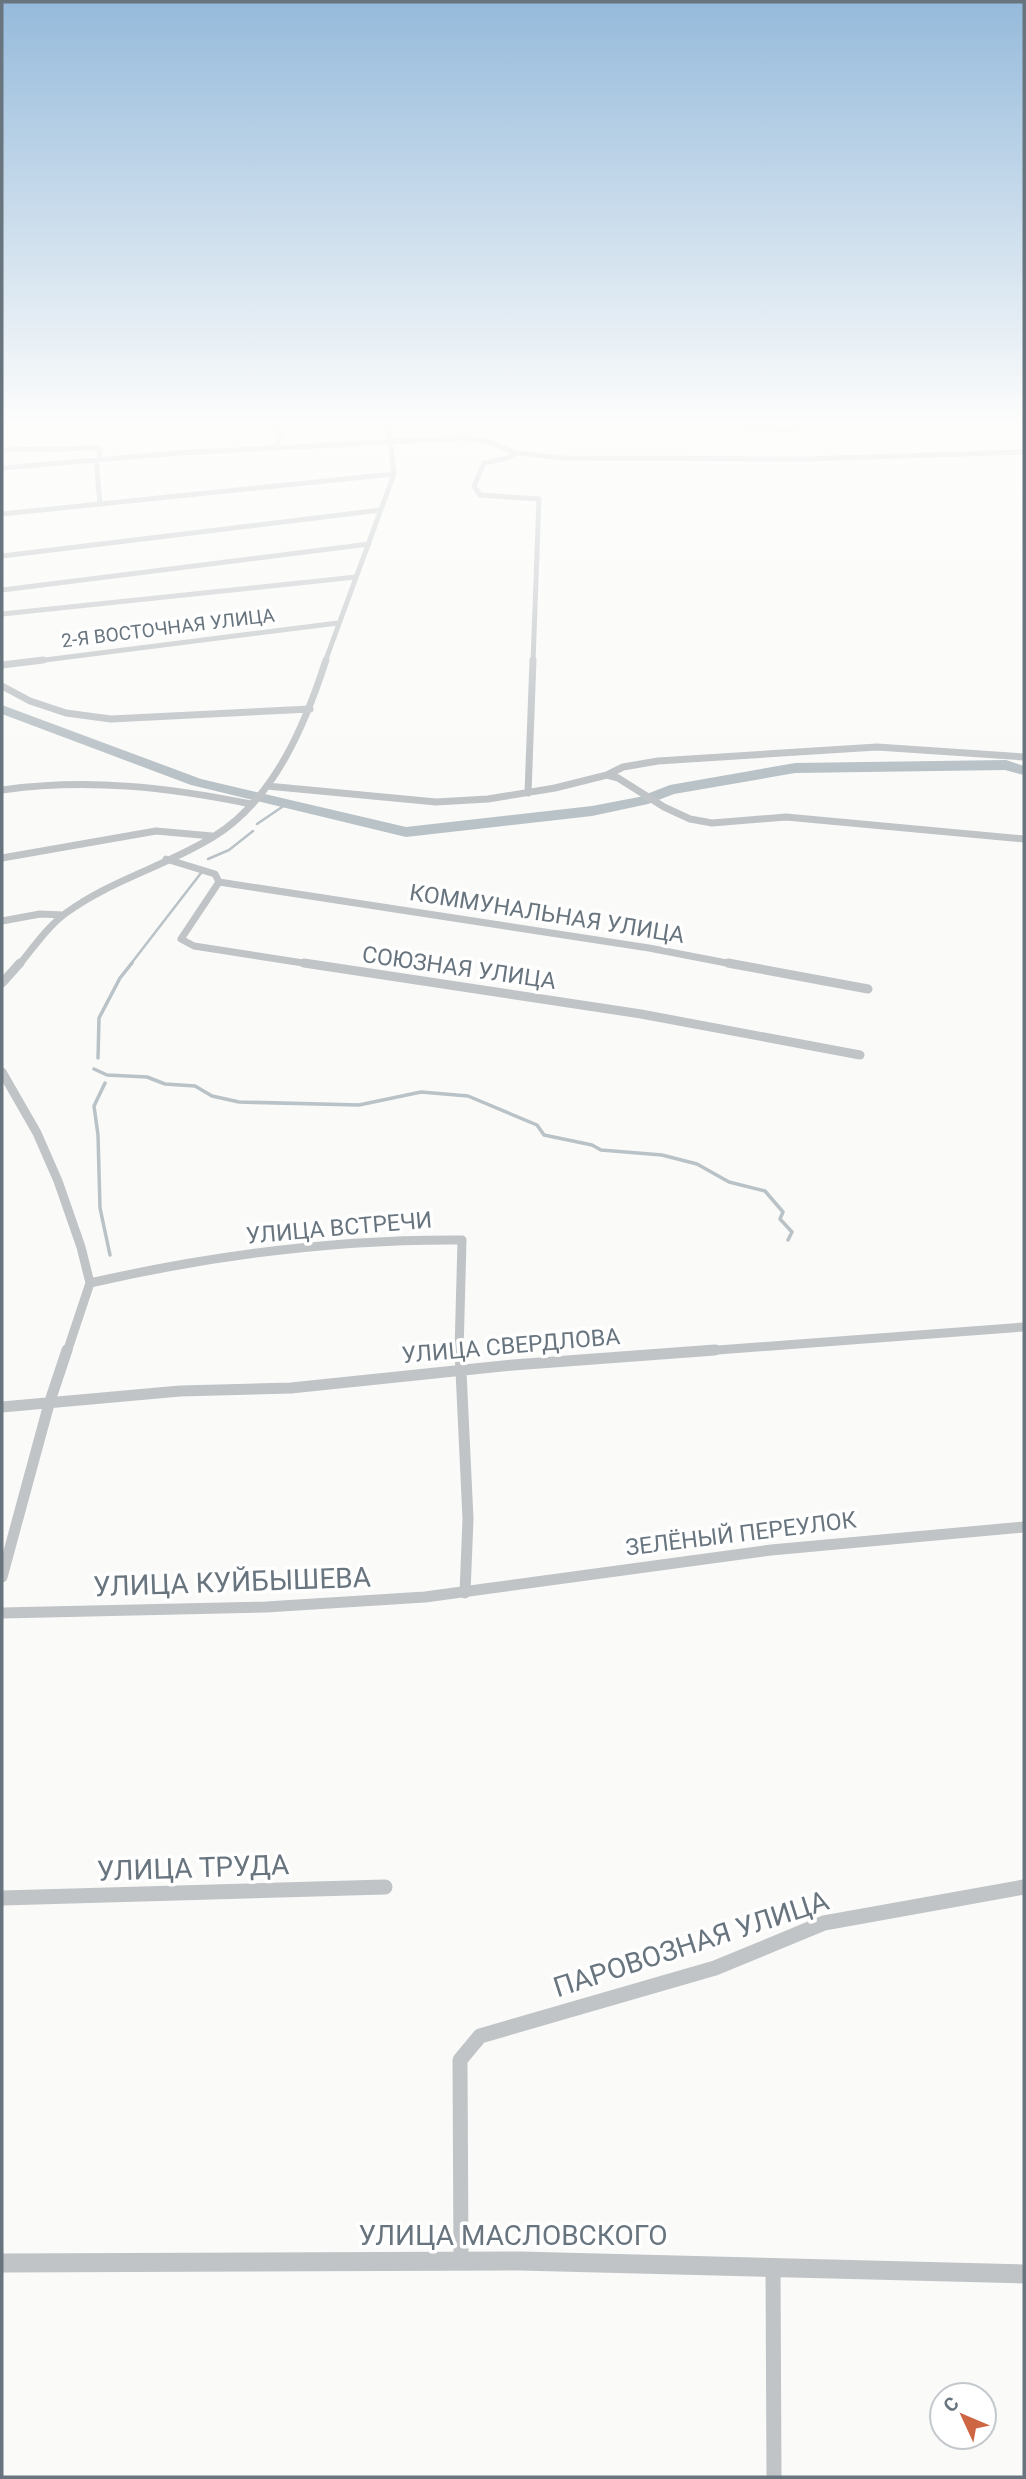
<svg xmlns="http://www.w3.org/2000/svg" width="1026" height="2479" viewBox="0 0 1026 2479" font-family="Roboto,sans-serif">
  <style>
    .water { fill: #b9c2c7 }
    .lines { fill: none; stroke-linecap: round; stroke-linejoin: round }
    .stream-far1 { stroke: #b9c2c7; stroke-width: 2.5 }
    .stream { stroke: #b9c2c7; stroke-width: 3.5 }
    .river { fill: #b9c2c7; fill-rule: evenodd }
    .minor-far4 { stroke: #c0c4c7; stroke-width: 5 }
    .minor-far3 { stroke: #c0c4c7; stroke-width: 7 }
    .minor-far2 { stroke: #c0c4c7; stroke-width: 9 }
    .minor-far1 { stroke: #c0c4c7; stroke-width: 11 }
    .minor { stroke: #c0c4c7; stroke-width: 15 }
    .tertiary { stroke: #c0c4c7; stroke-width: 19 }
    .labels { text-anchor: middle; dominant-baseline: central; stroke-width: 7; stroke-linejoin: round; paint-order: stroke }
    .far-street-label { font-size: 19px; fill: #68757f; stroke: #fff }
    .street-label { font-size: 23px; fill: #68757f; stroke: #fff }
    .near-street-label { font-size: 28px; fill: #68757f; stroke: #fff }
  </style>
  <rect width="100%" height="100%" fill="#fafaf8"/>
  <!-- water -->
  <path class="water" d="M684,424H818L787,433Z"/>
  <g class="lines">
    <!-- stream-far1 -->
    <path class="stream-far1" d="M257,824L285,805
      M208,859L229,850L253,831
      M130,965L201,873"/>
    <!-- stream -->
    <path class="stream" d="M98,1058L99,1018L120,978L132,963
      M94,1069L107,1075L147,1077L165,1084L195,1086L212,1096L239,1102L359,1105L421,1092L468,1096L537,1125L544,1135L592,1145L601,1150L662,1155L697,1164L729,1182L765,1191L783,1212L780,1219L792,1232L788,1240
      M105,1083L94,1106L98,1135L100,1208L110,1255"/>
    <!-- river -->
    <path class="river" d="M2,705L201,779L406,827L592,806L639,797L670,785L795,763L1006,760L1024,766V775L1005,770L795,773L674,794L648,804L592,816L406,837L191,785L2,714Z"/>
    <!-- minor-far4 -->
    <path class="minor-far4" d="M278,447L279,424
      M2,450L100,448V460
      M516,453L508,458L484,463L474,486L480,495L539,499L533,662
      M96,461L100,504
      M2,468L178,453L465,438L486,441L516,453L563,458L805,459L1024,452
      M2,514L394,474
      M2,556L381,510
      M2,590L369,544
      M2,614L356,577
      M29,662L338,623
      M325,662L394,474L388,424"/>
    <!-- minor-far3 -->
    <path class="minor-far3" d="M2,665L43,660
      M2,686L30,701L66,713L111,719L310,709
      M607,775L623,767L658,761L877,747L1024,757
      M267,786L436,802L488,799L555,788L607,775L618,778L664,807L690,819L712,823L786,817L1024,839
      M2,790C87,778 167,787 251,804
      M528,793L533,660
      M2,858L156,831L212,836
      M166,859L215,874L219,882L181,939L194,946L316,965
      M219,882L649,948L737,965
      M2,921L40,914L63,915
      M19,965C33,948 48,926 66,913C111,880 166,866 213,837C274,800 305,725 326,660"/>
    <!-- minor-far2 -->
    <path class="minor-far2" d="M304,963L641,1014L860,1055
      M728,963L868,989
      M2,983L20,963
      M2,1072L37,1133L58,1181L81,1247L90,1283L67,1352
      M90,1283C213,1255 336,1239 462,1240L459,1352
      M691,1352L1024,1327"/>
    <!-- minor-far1 -->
    <path class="minor-far1" d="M460,1350L468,1519L465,1593
      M2,1407L180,1391L291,1388L513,1365L715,1350
      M2,1577L49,1404L67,1350
      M2,1613L266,1607L425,1597L771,1550L1024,1527"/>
    <!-- minor -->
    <path class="minor" d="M2,1898L385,1887
      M461,2261L460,2060L480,2036L715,1968L824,1923L1024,1887
      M773,2266L774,2477"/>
    <!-- tertiary -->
    <path class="tertiary" d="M2,2263L520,2261L1024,2274"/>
  </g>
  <!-- sky -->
  <linearGradient id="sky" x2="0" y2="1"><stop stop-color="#95badb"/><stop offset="0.55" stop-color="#fdfdfc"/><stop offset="1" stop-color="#fdfdfc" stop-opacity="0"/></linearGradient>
  <rect width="1026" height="771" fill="url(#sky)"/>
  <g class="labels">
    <!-- far-street labels -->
    <g class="far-street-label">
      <text transform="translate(168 628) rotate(-7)">2-Я ВОСТОЧНАЯ УЛИЦА</text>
    </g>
    <!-- street labels -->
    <g class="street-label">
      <text transform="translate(547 914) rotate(9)">КОММУНАЛЬНАЯ УЛИЦА</text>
      <text transform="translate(459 968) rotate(8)">СОЮЗНАЯ УЛИЦА</text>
      <text transform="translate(339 1228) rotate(-5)">УЛИЦА ВСТРЕЧИ</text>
      <text transform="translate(511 1346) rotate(-5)">УЛИЦА СВЕРДЛОВА</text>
      <text transform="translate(741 1534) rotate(-7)">ЗЕЛЁНЫЙ ПЕРЕУЛОК</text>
    </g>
    <!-- near-street labels -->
    <g class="near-street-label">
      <text transform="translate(232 1582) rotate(-2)">УЛИЦА КУЙБЫШЕВА</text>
      <text transform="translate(193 1868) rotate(-2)">УЛИЦА ТРУДА</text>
      <text transform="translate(691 1944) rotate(-18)">ПАРОВОЗНАЯ УЛИЦА</text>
      <text x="513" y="2235">УЛИЦА МАСЛОВСКОГО</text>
    </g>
  </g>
  <!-- border -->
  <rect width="1026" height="2479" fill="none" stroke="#68757f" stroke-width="7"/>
  <!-- north arrow -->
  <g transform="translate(963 2416) rotate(314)"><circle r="33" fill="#ffffff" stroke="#c3c8cc" stroke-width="2"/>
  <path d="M0-5L12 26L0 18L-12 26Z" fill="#ce6644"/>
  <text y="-10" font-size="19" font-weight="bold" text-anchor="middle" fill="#68757f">С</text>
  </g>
</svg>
